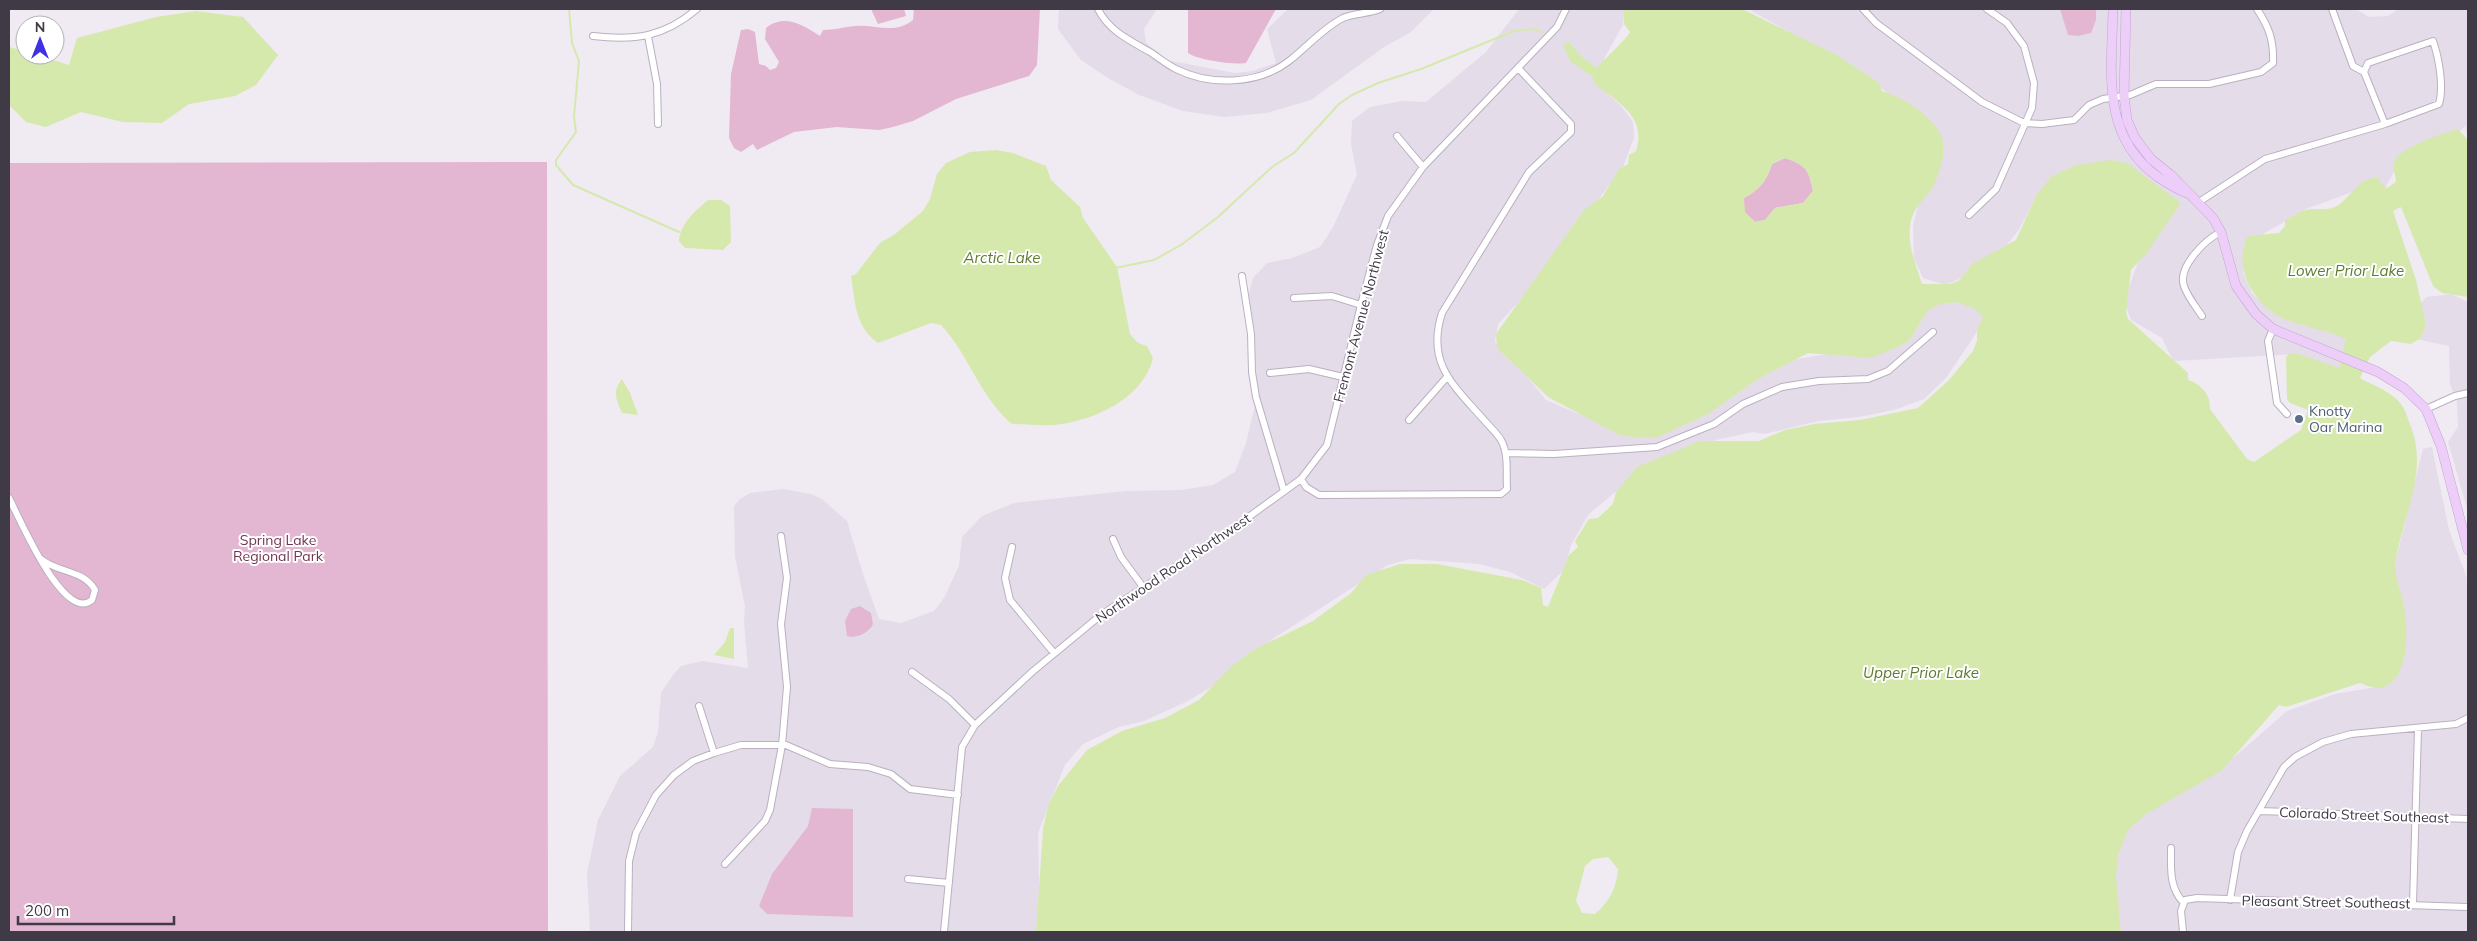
<svg xmlns="http://www.w3.org/2000/svg" width="2477" height="941" viewBox="0 0 2477 941" font-family="Mulish,sans-serif">
  <style>
    .residential { fill: #e5dcea }
    .green { fill: #e3b7d2 }
    .water { fill: #d5e9ad; fill-rule: evenodd }
    .lines { fill: none; stroke-linecap: round; stroke-linejoin: round }
    .stream { stroke: #d5e9ad; stroke-width: 2 }
    .street-casing { stroke: #bab0c1; stroke-width: 8 }
    .secondary-casing { stroke: #c4a3d4; stroke-width: 10 }
    .street { stroke: #fff; stroke-width: 6 }
    .secondary { stroke: #eccef9; stroke-width: 9 }
    .service-dot { fill: #5c6f8a; stroke: #fff; stroke-width: 2 }
    .labels { text-anchor: middle; dominant-baseline: central; stroke-width: 4; stroke-linejoin: round; paint-order: stroke }
    .street-label { font-size: 14px; fill: #403946; stroke: #fff }
    .service-label { font-size: 14px; fill: #4e5e75; stroke: #fff; text-anchor: start }
    .park-label { font-size: 14px; fill: #72324f; stroke: #fff }
    .water-label { font-size: 15px; font-style: italic; fill: #607a2f; stroke: #fff }
  </style>
  <rect width="100%" height="100%" fill="#f0eaf3"/>
  <!-- residential -->
  <path class="residential" d="M1059,9H1157L1144,29L1146,43L1167,60L1235,73L1252,71L1276,63L1267,29L1288,9H1434L1411,32L1384,47L1311,100L1267,113L1224,117L1183,111L1139,95L1108,78L1081,60L1058,29Z
    M1519,9H1623V25L1605,57L1601,77L1606,92L1622,107L1633,122L1634,138L1623,167L1529,291L1498,324L1495,342L1507,358L1519,367L1546,400L1619,431L1790,360L1835,353L1929,306L1954,302L1970,305L1980,312L1985,320L1946,378L1924,399L1894,410L1859,417L1818,421L1764,434L1753,432L1716,440L1614,493L1588,515L1571,545L1564,570L1544,589L1510,572L1479,564L1410,559L1388,565L1274,638L1218,683L1186,702L1144,721L1119,727L1083,744L1065,765L1038,833L1040,932H590L587,873L598,820L620,776L653,747L658,732L661,693L673,675L681,666L702,661L748,668L744,623L745,607L735,557L734,506L740,499L750,493L783,489L811,494L822,499L847,521L864,577L879,619L901,623L934,611L944,598L959,566L962,537L982,516L1014,503L1126,491L1181,490L1213,485L1235,472L1246,443L1257,397L1248,297L1253,278L1267,263L1292,258L1320,247L1332,229L1357,175L1351,144L1352,121L1370,107L1402,101L1426,102L1486,52Z
    M1748,9H2356L2369,17L2388,16L2398,9H2468V135L2465,126L2454,138L2445,133L2418,144L2396,168L2384,190L2355,191L2306,209L2263,234L2251,247L2243,272L2252,293L2259,300L2304,326L2326,328L2339,333L2346,339L2339,369L2299,354L2173,361L2162,338L2131,320L2124,301L2137,265L2155,233L2038,194L2018,231L1997,257L1977,272L1945,285L1923,278L1914,259L1913,226L1920,197L1940,167L1943,144L1934,131L1863,73Z
    M2451,294L2468,302V512L2448,442L2458,427L2457,402L2450,384L2449,346L2416,339L2418,305L2427,297Z
    M2432,447L2449,530L2468,581V932H2118L2113,870L2123,834L2134,818L2210,775L2239,753L2287,711L2335,694L2382,686L2403,642L2406,622L2394,568L2423,449Z"/>
  <!-- green -->
  <path class="green" d="M871,9H904L906,16L878,24Z
    M914,9H1040L1037,65L1029,76L956,99L913,121L893,127L879,130L837,127L794,132L757,150L753,144L741,152L734,148L729,138L731,74L741,30L748,29L755,32L759,64L766,66L770,70L776,68L779,62L765,39L766,28C784,13 803,25 820,36L823,30C834,30 844,27 855,26C876,24 894,35 913,20Z
    M1188,9H1276L1246,63C1234,65 1198,60 1188,53Z
    M2060,9H2096V20L2091,33L2078,36L2068,35Z
    M1785,158C1806,165 1809,170 1813,191L1803,203L1775,208L1765,220L1755,222L1744,212V198C1760,189 1766,182 1772,164Z
    M547,162L548,932H9V163Z
    M860,606L871,613L873,624C869,633 856,639 847,636L845,621L851,609Z
    M812,808L853,809V917L767,914L759,906L772,874L808,826Z"/>
  <!-- water -->
  <path class="water" d="M1623,9H1742L1837,55L1879,83L1882,91C1903,97 1929,114 1940,133C1948,148 1940,172 1934,185C1928,196 1916,205 1912,217C1905,240 1915,262 1922,284H1950L1960,280L1972,264L2016,240L2037,194L2052,176L2076,165L2111,160L2127,163L2181,203L2146,254L2131,270L2126,312L2128,319L2188,373V380C2201,384 2211,395 2210,409L2247,459L2254,462L2301,430L2308,410L2290,403L2287,399L2286,357L2290,353L2299,354L2339,368L2346,339C2327,330 2307,328 2287,320C2255,308 2231,267 2248,236L2279,233L2285,226V220C2291,217 2299,212 2306,210C2317,207 2326,212 2337,206C2350,198 2361,175 2378,178L2383,186L2387,188L2396,182C2396,175 2391,167 2395,160C2401,148 2444,132 2458,129L2468,140V297L2442,293L2433,286L2401,207L2393,211L2416,280L2426,324L2421,338L2411,344L2391,341L2370,357L2360,378C2374,386 2391,391 2401,404C2405,409 2407,416 2409,422C2430,469 2404,512 2396,559C2393,575 2402,592 2404,607C2410,639 2407,706 2360,683L2286,707L2279,705L2221,771L2146,814L2128,830L2118,855L2116,878L2121,932H1036L1043,829L1048,806L1058,786L1087,750L1122,731L1165,718L1199,700L1232,666L1255,649L1313,621L1351,593L1366,575L1400,564H1437L1522,580L1541,588L1543,605L1548,607L1569,555L1578,547L1575,541L1589,519L1598,518L1613,504L1616,492L1637,467L1700,441H1759L1785,430L1814,424L1860,420L1918,408L1948,381L1973,351L1977,341V330L1983,317L1974,308L1955,302L1938,305L1928,310L1909,341L1898,347L1871,358L1808,353L1758,379L1708,414L1656,438L1621,436L1548,397L1497,348L1496,334L1584,210L1603,196L1619,169L1628,164L1629,155L1636,151C1647,116 1618,103 1594,83L1593,77L1571,62L1563,46L1568,41L1583,58L1597,68C1604,59 1627,39 1630,32L1624,24ZM1785,158C1806,165 1809,170 1813,191L1803,203L1775,208L1765,220L1755,222L1745,212L1744,198C1760,189 1766,182 1772,164ZM1608,857L1618,869C1616,889 1610,901 1595,914L1582,913L1576,901L1585,866L1593,859Z
    M196,11L243,17L278,55L256,85L235,96L189,104L162,123L123,122L81,112L46,127L26,122L9,105V47L25,51V55H37L69,65L77,38L156,17Z
    M996,150L1013,153L1046,166L1051,180L1080,207L1083,218L1117,267L1130,334L1138,343L1147,346L1153,358C1143,399 1093,421 1055,425C1041,426 1026,424 1012,424C980,397 969,355 941,325L931,323L878,343C855,327 855,301 851,276L856,274L880,243L895,234L923,211L930,199L937,174L946,163L970,152Z
    M708,200H721L730,206L731,242L723,250L685,248L679,241C680,224 695,211 708,200Z
    M622,379L630,393L638,415L622,413C616,399 612,392 622,379Z
    M730,628H734V659L714,655L725,642Z"/>
  <g class="lines">
    <!-- stream -->
    <path class="stream" d="M569,9L572,43L579,61L574,117L576,132L556,160V165L573,185L679,232
      M1115,268L1154,260L1181,245L1218,217L1272,167L1294,153L1339,104L1352,95L1378,83L1421,69L1514,31L1534,29L1542,32"/>
    <defs>
      <path id="street" d="M1098,9C1109,31 1129,40 1150,52C1158,57 1166,64 1176,69C1210,86 1258,85 1289,61C1306,48 1323,28 1343,18C1354,13 1368,14 1380,9
        M1863,9L1876,23L1982,102L2024,123L2042,124L2074,120L2089,105L2103,99L2130,95L2156,84H2209L2261,72L2273,63C2274,41 2269,27 2257,9
        M2332,9L2353,66L2364,72L2385,124
        M593,36C635,41 664,37 697,9
        M648,36L657,84L658,124
        M1397,136L1423,167
        M2199,202L2265,159L2385,124L2439,104C2444,87 2439,58 2433,41L2368,63L2364,72
        M1969,215L1996,189L2032,108L2034,83L2024,46L2007,23L1987,9
        M1242,276L1251,334L1252,372L1256,397L1284,491
        M1294,298L1332,296L1361,305
        M2202,316C2196,307 2187,296 2184,286C2177,267 2206,239 2221,232
        M2273,329L2268,341L2277,403L2287,414
        M1270,373L1309,369L1343,377
        M2426,409L2455,396L2468,393
        M1409,420L1447,377
        M1506,453L1554,454L1657,447L1714,424L1743,404L1782,387L1819,381L1868,379L1888,371L1933,332
        M1301,479L1306,487L1319,495L1501,494L1507,489C1506,473 1509,454 1501,440C1497,433 1489,426 1484,420C1453,385 1426,363 1442,313L1529,172L1571,132V124L1519,69
        M9,498C19,517 64,624 92,600L95,590C83,569 57,573 41,559
        M1113,539L1121,557L1143,587
        M1012,547L1005,578L1010,600L1054,653
        M912,672L949,699L975,725
        M699,706L714,753
        M2260,811L2468,819
        M2171,848C2171,868 2169,887 2183,902
        M725,864L765,821L770,810L782,745L787,687L781,624L787,578L781,536
        M908,879L949,883
        M2230,900L2238,852L2247,831L2284,767L2295,757L2323,742L2351,734L2456,724L2468,718
        M2413,904L2418,729
        M628,932L629,861L636,833L656,795L674,775L693,761L714,753L741,745H786L830,764L868,767L891,774L910,789L958,795
        M944,932L962,747L975,725L1032,672L1101,615L1221,537L1301,479L1327,445L1361,305L1377,245L1388,216L1423,167L1557,27L1566,9
        M2183,932L2181,911L2185,900L2197,898L2468,907"/>
      <path id="secondary" d="M2113,9C2112,70 2100,136 2158,177C2167,183 2176,189 2187,193
        M2126,9L2124,96L2127,120L2135,138L2151,159L2172,176L2213,218L2221,232L2236,286L2256,314L2273,329L2378,372L2404,388L2426,409L2441,446L2468,550"/>
    </defs>
    <!-- street casing -->
    <use href="#street" class="street-casing"/>
    <!-- secondary casing -->
    <use href="#secondary" class="secondary-casing"/>
    <!-- street -->
    <use href="#street" class="street"/>
    <!-- secondary -->
    <use href="#secondary" class="secondary"/>
  </g>
  <!-- markers -->
  <circle class="service-dot" cx="2299" cy="419" r="5"/>
  <g class="labels">
    <!-- street labels -->
    <g class="street-label">
      <text transform="translate(1361 316) rotate(-75)">Fremont Avenue Northwest</text>
      <text transform="translate(1173 568) rotate(-34)">Northwood Road Northwest</text>
      <text transform="translate(2364 815) rotate(2)">Colorado Street Southeast</text>
      <text transform="translate(2326 902) rotate(1)">Pleasant Street Southeast</text>
    </g>
    <!-- service labels -->
    <g class="service-label">
      <text x="2309" y="411">Knotty<tspan x="2309" dy="16">Oar Marina</tspan></text>
    </g>
    <!-- park labels -->
    <g class="park-label">
      <text x="278" y="540">Spring Lake<tspan x="278" dy="16">Regional Park</tspan></text>
    </g>
    <!-- water labels -->
    <g class="water-label">
      <text x="1002" y="257">Arctic Lake</text>
      <text x="2346" y="270">Lower Prior Lake</text>
      <text x="1921" y="672">Upper Prior Lake</text>
    </g>
  </g>
  <!-- border -->
  <rect width="2477" height="941" fill="none" stroke="#403946" stroke-width="20"/>
  <!-- north arrow -->
  <g transform="translate(40 40)"><circle r="24" fill="#ffffff" stroke="#b3b0b5"/>
  <path d="M0-4L9 19L0 12L-9 19Z" fill="#3e30e4"/>
  <text y="-8" font-size="14" font-weight="bold" text-anchor="middle" fill="#403946">N</text>
  </g>
  <!-- scale -->
  <path d="M18 916v8h156v-8" fill="none" stroke="#403946" stroke-width="2.5"/>
  <text x="25" y="916" font-size="15" fill="#403946" stroke="#ffffff" stroke-width="4" paint-order="stroke">200 m</text>
</svg>
